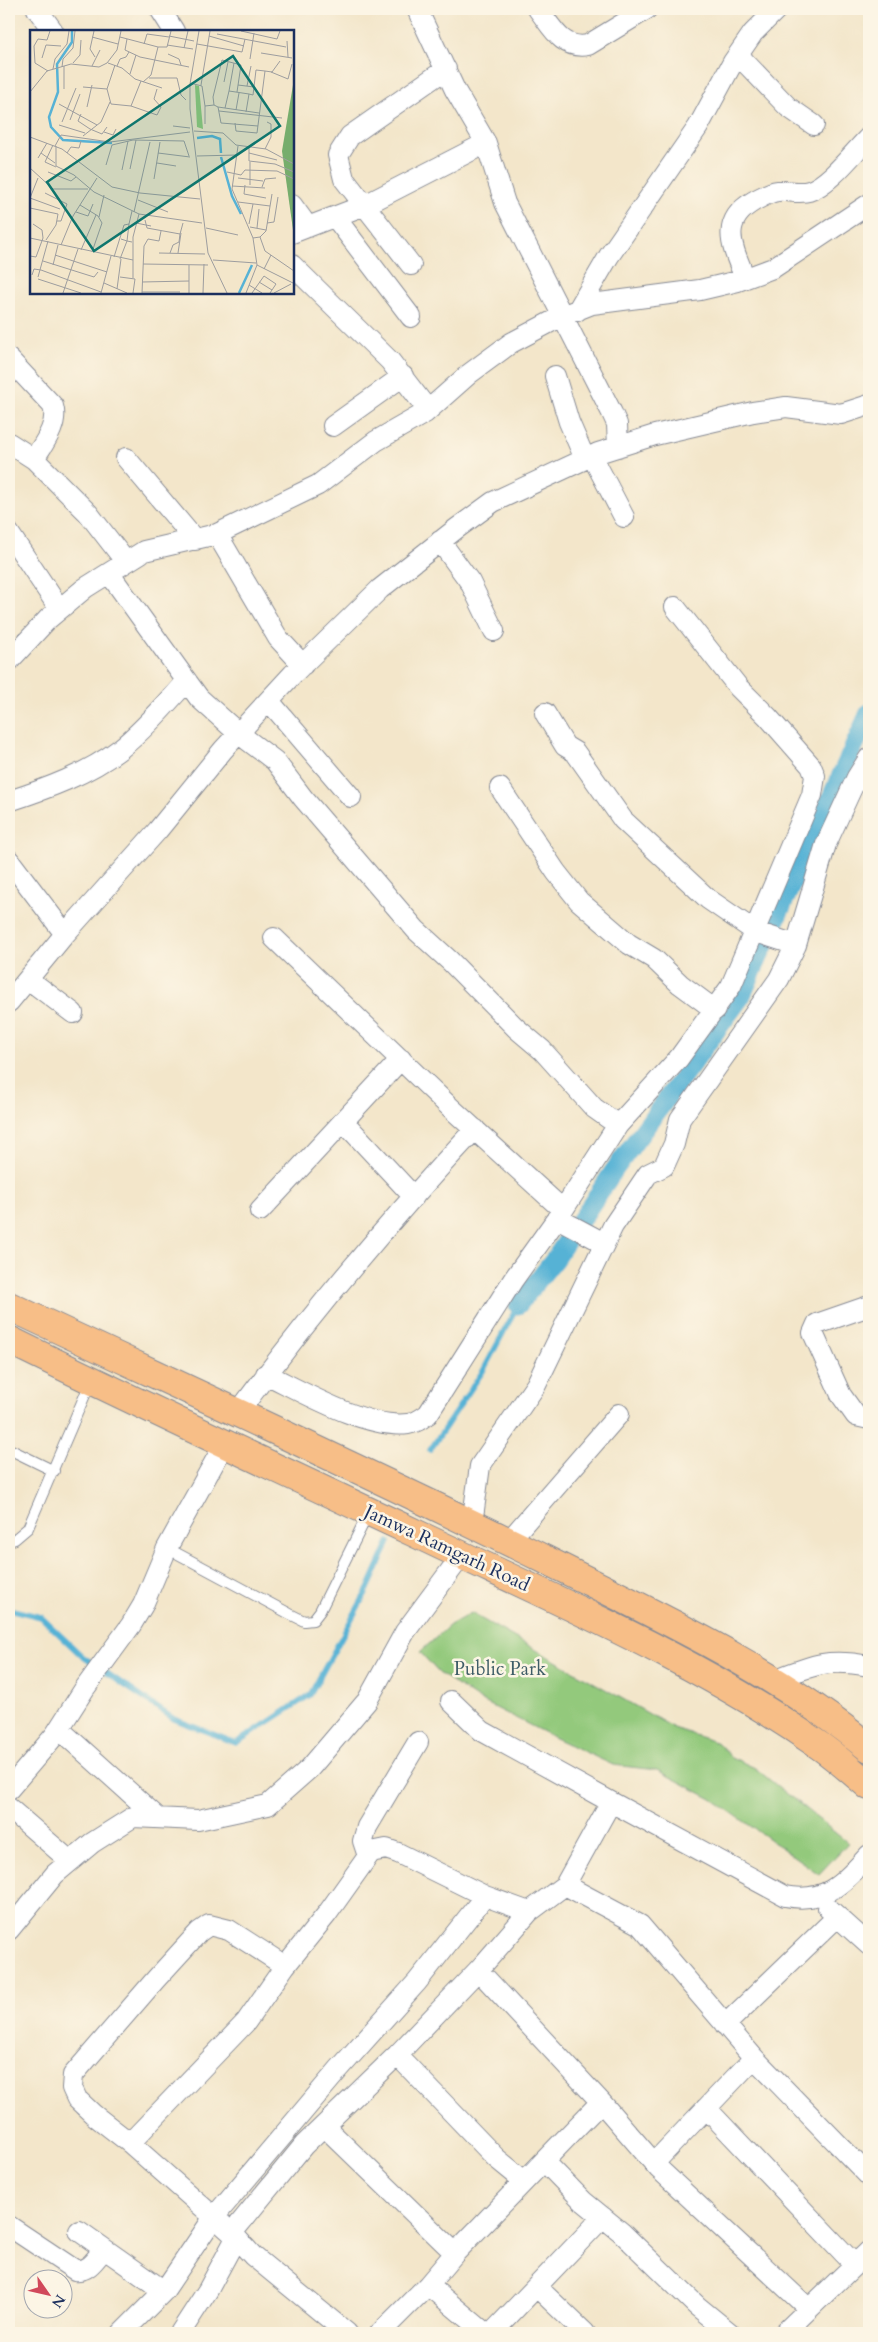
<svg xmlns="http://www.w3.org/2000/svg" width="878" height="2342" viewBox="0 0 878 2342" font-family="Cardo,serif">
  <style>
    .park { fill: #93c97c; stroke: #577c6d }
    .lines { fill: none; stroke-linecap: round; stroke-linejoin: round }
    .stream { stroke: #57b2d5; stroke-width: 5.5 }
    .canal { stroke: #57b2d5; stroke-width: 19 }
    .service-casing { stroke: #878a94; stroke-width: 12 }
    .minor-casing { stroke: #878a94; stroke-width: 22 }
    .trunk-casing { stroke: #878a94; stroke-width: 30 }
    .service { stroke: #fff; stroke-width: 10 }
    .minor { stroke: #fff; stroke-width: 20 }
    .trunk { stroke: #f7be87; stroke-width: 28 }
    .labels { text-anchor: middle; dominant-baseline: central; stroke-width: 5; stroke-linejoin: round; paint-order: stroke }
    .street-label { font-size: 19px; fill: #1b2f5e; stroke: #fcf5e5 }
    .park-label { font-size: 19px; fill: #3f5d67; stroke: #fcf5e5 }
    .inset-river { fill: none; stroke: #57b2d5; stroke-width: 2.5 }
    .inset-road { fill: none; stroke: #9d9d9f; stroke-width: 1 }
    .view { fill: #0f766e; fill-opacity: 0.15; stroke: #0f766e; stroke-width: 2.5 }
    .inset-edge { fill: none; stroke: #1b2f5e; stroke-width: 2.5 }
  </style>
  <rect width="100%" height="100%" fill="#fcf5e5"/>
  <filter id="ink" filterUnits="userSpaceOnUse"><feTurbulence type="fractalNoise" baseFrequency=".02" numOctaves="2"/><feDisplacementMap in="SourceGraphic" scale="10" xChannelSelector="R" yChannelSelector="G"/><feConvolveMatrix kernelMatrix="1 2 1 2 8 2 1 2 1" color-interpolation-filters="sRGB"/></filter>
  <filter id="wash" filterUnits="userSpaceOnUse"><feTurbulence type="fractalNoise" baseFrequency=".0096" numOctaves="4" result="noise"/><feDisplacementMap in="SourceGraphic" scale="20" xChannelSelector="R" yChannelSelector="G"/><feGaussianBlur stdDeviation="1.12" result="paint"/><feColorMatrix in="noise" values="0 0 0 0 0 0 0 0 0 0 0 0 0 0 0 0 0 1.4 0 .05"/><feComposite in="paint" operator="in"/></filter>
  <g filter="url(#wash)">
    <rect width="100%" height="100%" fill="#f3e6ca"/>
    <!-- park -->
    <path class="park" d="M471,1613L674,1728L718,1743L731,1757L755,1768L848,1843L819,1874L712,1799L657,1770L613,1765L555,1738L478,1699L439,1673L420,1652L450,1625Z"/>
    <g class="lines">
      <!-- stream -->
      <path class="stream" d="M430,1450L483,1371L518,1305
        M9,1609L41,1617L82,1656L174,1719L236,1743L310,1695L368,1589L389,1542"/>
      <!-- canal -->
      <path class="canal" d="M518,1305L554,1260L615,1169L741,997L869,713"/>
    </g>
  </g>
  <g filter="url(#ink)">
    <g class="lines">
      <defs>
        <path id="service" d="M9,1449L54,1471
          M9,1541L15,1539L28,1528L91,1381
          M167,1548L290,1614L304,1621L313,1620L320,1611L369,1512"/>
        <path id="minor" d="M37,9L53,31
          M160,9L174,31
          M417,9L455,90L486,143L505,203L612,413L617,424L618,447
          M538,9C552,27 562,50 588,45L647,9
          M738,55L788,107L814,125
          M292,205L308,227
          M335,217L411,317
          M292,233L365,205L486,143
          M292,265L390,361L428,410
          M411,265L344,179L338,155L350,136L446,69
          M745,278C733,248 718,222 754,201C762,197 769,192 778,191C788,190 799,194 809,191C829,185 854,152 869,137
          M577,311L609,256L698,127L733,62L753,33L777,9
          M9,359L53,406C59,425 43,444 34,459L88,513L126,562
          M555,376L569,422L585,459
          M333,426L403,376
          M9,443L34,459
          M592,456L624,517
          M126,458L195,540
          M9,533L59,608
          M217,534L278,638L303,665
          M440,541L470,582L494,631
          M109,573L199,698L238,733L275,761L303,798L416,930L450,961L516,1028L542,1050L594,1108L618,1125
          M9,661L48,619L85,588L144,551L217,534L318,485L376,441L425,413L469,374L511,343L562,316L592,304L700,290L738,281L773,268L869,204
          M269,701L351,797
          M545,713L565,746L575,752L623,820L708,899L756,932L796,945
          M500,788L556,872L579,901L629,944L654,959L680,984L715,1010
          M9,801C46,789 88,774 120,749C145,729 166,704 187,681
          M9,860L65,934
          M274,938L452,1109L563,1210
          M28,979L73,1013
          M9,1002L65,934L158,830L223,750L293,674L380,589L456,529L493,502L598,453L655,435L753,412L786,407L841,414L869,405
          M343,1121L414,1197
          M260,1211L401,1059
          M557,1218L604,1243
          M869,1306L817,1324L813,1333L841,1395L856,1416L869,1419
          M266,1374C303,1392 366,1429 408,1424C416,1423 421,1419 428,1414L513,1280L563,1210L618,1125L679,1058L731,986L812,795L815,776L811,766L768,717L739,688L675,607
          M237,1414C310,1315 391,1219 475,1129
          M472,1524L480,1466L536,1385L613,1226L648,1174L664,1166L674,1144L680,1119L779,979L796,945L826,844L857,777L869,758
          M508,1542L619,1414
          M774,1680C812,1665 827,1658 869,1666
          M451,1701L482,1731L611,1802L565,1885
          M59,1729L158,1818
          M9,1789L55,1735L85,1688L131,1625L143,1605L167,1548L224,1445
          M611,1802L785,1896C826,1904 843,1883 869,1855
          M9,1808L70,1861
          M368,1856L363,1841L367,1827L418,1742
          M828,1908L869,1945
          M529,1912L565,1885L640,1925L754,2058L869,2176
          M9,1930L55,1874L92,1843L133,1817L198,1820L268,1805L310,1768L367,1701L405,1632L462,1555
          M285,1966L229,1930L209,1925L199,1932L156,1979L73,2075L72,2088L77,2099L94,2115L130,2143L232,2233L253,2256L347,2333
          M725,2025L837,1917
          M397,2055L496,2158L524,2181
          M601,2102L659,2169L809,2309
          M706,2108L855,2265
          M324,2126L455,2253L601,2102L478,1970
          M130,2143L246,2022L285,1966L327,1914L371,1852L386,1849L398,1853L485,1896L529,1912L482,1966L397,2055L304,2145L232,2233
          M544,2161L583,2201L621,2232L697,2306L730,2333
          M654,2163L754,2058
          M9,2226L75,2270C89,2272 96,2258 104,2249
          M79,2231L164,2291
          M455,2253L428,2285L485,2333
          M538,2288L585,2333
          M122,2333L164,2291L214,2217L339,2069L417,1982L485,1896
          M180,2333L208,2290L236,2238
          M380,2333L428,2285
          M492,2333L603,2217
          M784,2333L869,2251"/>
        <path id="trunk" d="M9,1306C188,1390 368,1472 546,1560C657,1616 772,1668 869,1748
          M9,1340C145,1407 282,1471 419,1535C555,1600 696,1659 820,1746C837,1758 853,1772 869,1786"/>
      </defs>
      <!-- service casing -->
      <use href="#service" class="service-casing"/>
      <!-- minor casing -->
      <use href="#minor" class="minor-casing"/>
      <!-- trunk casing -->
      <use href="#trunk" class="trunk-casing"/>
      <!-- service -->
      <use href="#service" class="service"/>
      <!-- minor -->
      <use href="#minor" class="minor"/>
      <!-- trunk -->
      <use href="#trunk" class="trunk"/>
    </g>
  </g>
  <g class="labels">
    <!-- street labels -->
    <g class="street-label">
      <text transform="translate(447 1548) rotate(25)">Jamwa Ramgarh Road</text>
    </g>
    <!-- park labels -->
    <g class="park-label">
      <text x="500" y="1669">Public Park</text>
    </g>
  </g>
  <!-- overview -->
  <g transform="translate(30 30)">
    <rect width="264" height="264" fill="#f3e6ca"/>
    <path d="M264,49V207L252,121Z" fill="#76ad6c"/>
    <path d="M165,55L169,56L173,99L167,97Z" fill="#93c97c"/>
    <path class="inset-river" d="M42,1V12L27,34L28,62L19,87L21,97L33,110L82,113M167,108L182,106L190,109L191,123M191,127L202,166L211,184M209,263L222,235"/>
    <path class="inset-road" d="M64,1L60,19L65,27M169,1L160,54V79L178,223L197,263M211,1L247,9L250,1M187,4L256,17M139,6L164,11M179,6L214,16M62,7L88,14M90,7L128,17M97,9L95,20L110,27L159,37M257,11L258,27M114,14L117,4L139,7M167,14L212,22L215,9M137,15L163,19M154,18L158,1M231,23L262,28M138,24L149,29L151,35M12,28L16,15L31,16M220,29L224,3M43,33L50,25L51,10M78,33L92,38L105,49L132,58M34,36V59M62,36L70,20M87,36L90,29L96,27L99,22M32,37L33,29L43,18L45,1M23,39L25,29L37,14L39,1M18,41L5,33L4,16L8,9L17,10L20,1M235,41L242,42L250,31M241,42L258,49L262,34M100,44L106,25M119,48H147L151,65L156,70M111,51L101,76L127,85L131,77L124,69L127,59M113,52L121,45L128,17H137L141,1M194,52L198,32M160,53L172,56L175,76M171,55L180,1M208,55L224,57M217,56L221,36M53,57L77,59L81,74L101,76M77,59L85,35M199,61L204,33M0,62L17,41L41,34L69,37L77,33L87,20L91,1M29,74L67,95M57,77L62,55M188,77L184,75L183,67L192,30L211,35L207,62M195,78L199,61L219,64L216,82M206,80L209,63M189,81L252,88M51,84L48,91L60,99L72,104L77,97M40,90L50,64M32,92L46,58M205,93L206,101L227,103L235,41L226,40L223,65L219,64M175,94V76L184,75M29,95L55,103M143,96L160,98M228,96L191,93L188,77L229,83M164,101L193,103L206,115L236,119L264,134M74,102L83,105L86,99M53,106L71,92L80,72M0,107L32,119L82,157L110,163L170,169M23,115L15,132L26,137M25,116L31,105L80,112L160,102M26,116V136L44,145L64,162L109,184L172,193M208,116L202,159L223,208L230,207L235,221L264,241M219,117V131L245,134L264,142M235,119L241,107V94L237,92M11,123L25,133M37,123L41,117L49,118L51,111M128,123L160,127M219,123L247,130M167,126L207,125M8,128L17,113M127,133L146,136M76,135L82,115L103,110L154,111L159,126M0,138L23,159H58M100,139L106,110M92,140L98,111M18,142L41,151L46,147M197,142L211,145L215,140L247,141L264,149M8,148L0,168L30,179M208,148L233,151M124,149L130,112M215,155L214,164L236,168M220,155V132M202,156L235,158M232,157L235,149L246,148M15,163L37,174L31,191H27M108,170L138,182M208,172L240,176M50,175L68,186L72,193L62,222M0,178L28,184L26,195L16,210M46,182L58,186L63,174M104,182L120,112M69,187L74,165M115,190L117,198L150,204L153,193M106,193L121,196M237,193L244,192L248,167M219,194L223,174M220,197L236,200M176,198L208,205M227,198L229,179M230,207L236,201L242,164M0,208L103,230M223,208L227,235L263,253M91,209L97,211L99,194M31,215L43,186L67,148M51,220L66,185M129,223L175,224M140,223L143,215L149,212L150,204M148,223L151,203M25,225L77,242M0,226L6,227L13,208L12,200L3,194M84,227L94,195L99,194L102,181M90,229L97,211L102,212M183,230L226,233M13,231L64,247L68,242M113,234L178,235M23,235L28,215M234,239L241,225M2,245L4,239L11,240L71,262M8,247L18,211M90,247L105,249L103,263M103,248V207L109,184M8,249L51,263M112,252L159,251M229,252L242,260M74,253L97,263M219,255L232,263M87,259L91,229M112,262H150M33,263L48,219M71,263L81,226M112,263L114,216L118,209L129,211L131,201M159,263V235M173,263L174,234M216,263L227,235M222,263L234,246L246,254L240,263M244,263L261,254"/>
    <path class="view" d="M203,26L250,96L64,221L17,152Z"/>
    <rect width="264" height="264" class="inset-edge"/>
  </g>
  <!-- margin -->
  <rect width="878" height="2342" fill="none" stroke="#fcf5e5" stroke-width="30"/>
  <!-- north arrow -->
  <g transform="translate(48 2294) rotate(124)"><circle r="24" fill="#fcf5e5" stroke="#a2a6af"/>
  <path d="M0-4L9 19L0 12L-9 19Z" fill="#d1495b"/>
  <text y="-8" font-size="14" font-weight="bold" text-anchor="middle" fill="#1b2f5e">N</text>
  </g>
</svg>
